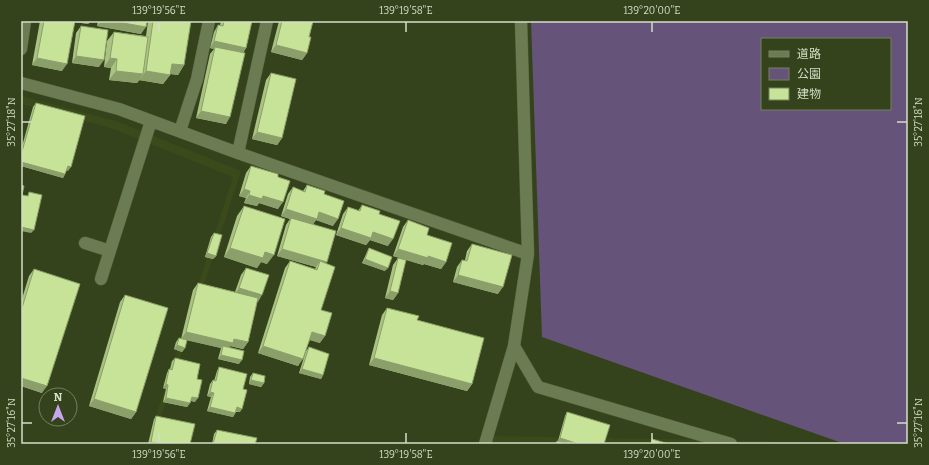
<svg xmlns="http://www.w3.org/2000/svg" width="929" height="465" viewBox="0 0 929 465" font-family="Bitter,'Noto Sans JP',serif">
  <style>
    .built { fill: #3a4a1b }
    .green { fill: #65537a; fill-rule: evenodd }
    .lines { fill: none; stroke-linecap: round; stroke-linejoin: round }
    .lane-casing { stroke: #545f3d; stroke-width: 13 }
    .street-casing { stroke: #545f3d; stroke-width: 13 }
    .lane { stroke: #6c7c52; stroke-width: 12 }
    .street { stroke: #6c7c52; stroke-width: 12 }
    .wall { fill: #aac383 }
    .shaded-wall { fill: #8b9f6a }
    .building { fill: #c6e398; stroke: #8b9f6a }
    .ticks { fill: none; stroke: #d4dec7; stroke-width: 1.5 }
    .neatline { fill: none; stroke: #d4dec7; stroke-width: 1.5 }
    .ticks-label { font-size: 10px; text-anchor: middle; fill: #d4dec7 }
  </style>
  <rect width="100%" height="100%" fill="#35431c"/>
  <!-- built -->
  <path class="built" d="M21,96L116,121L241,171L152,444H147L233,177L111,128L21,104Z
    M493,436L814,442L822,444H564L497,442L496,444H491Z"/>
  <!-- green -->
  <path class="green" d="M531,21H908V444H845L542,337ZM762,39H890V109H762Z"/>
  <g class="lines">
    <defs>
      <path id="lane" d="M180,131L197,79L209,21"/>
      <path id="street" d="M21,49L25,21
        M21,83L119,109L238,153L528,254
        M238,153L267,21
        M85,243L110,251
        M101,279L151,121
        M514,346L538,387L731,444
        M485,444L514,346L528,254L521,21"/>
    </defs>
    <!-- lane casing -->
    <use href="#lane" class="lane-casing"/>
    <!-- street casing -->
    <use href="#street" class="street-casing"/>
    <!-- lane -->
    <use href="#lane" class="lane"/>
    <!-- street -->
    <use href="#street" class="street"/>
  </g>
  <!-- wall -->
  <path class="wall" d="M40,21H91L88,24L75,22L62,71L32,65Z
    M98,21H147L141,34L97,26Z
    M148,21H191L184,65L178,75L170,74V75L163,84L139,80L140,79L137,83L109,80L111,68L104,67L107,41L114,32L146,36Z
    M221,21H252L246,48L243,53L226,124L196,118L210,54L214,49L210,48L214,32L218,25H220Z
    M279,21H313L309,37L307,53L302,60L271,52Z
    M81,26L99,67L72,63L76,33Z
    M271,73L282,138L277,145L252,139L266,80Z
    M36,103L68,171L66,170L65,174L63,178L21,166V150L33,107Z
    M251,166L278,177V209L259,203L257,206L244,203L246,198L239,196L246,173Z
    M307,185L324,194L333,226L316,220L313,224L326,263L321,310L320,343L310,340L298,366L258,353L285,268L290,261L315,269L316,267L277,256L286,225L290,219L281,216L288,194L293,187L303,191Z
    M362,205L388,246L370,240L366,245L336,235L343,214L348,207L358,211Z
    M244,206L267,264L261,262L257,268L224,257L237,216Z
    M408,220L427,235L446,262L441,269L424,264L423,265L393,256L403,227Z
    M214,233L216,256L213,259L205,257L211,237Z
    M472,244L498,294L453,282L457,267L462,260H465L467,251Z
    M369,248L385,271L362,263L367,252Z
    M398,258V293L393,300L385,298L393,265Z
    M246,268L257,302L248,342L243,349L230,346V347L239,364L218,359L221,348L187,340L185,348L182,352L174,349L176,342L179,338L181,339L193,290L198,283L235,292L241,275Z
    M34,269L42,393L21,386V302L29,276Z
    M125,295L136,412L131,419L89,406L120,302Z
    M387,308L417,320L472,384L467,391L369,365L382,315Z
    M309,347L323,375L321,379L299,373L306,351Z
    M175,358L197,379L195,402L191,401L190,403L187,407L163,402L166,389L163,388L167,373L169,369H170L172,361Z
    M219,367L243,389L240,412H236L233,417L207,411L211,397L207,396L210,384L213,380L214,381L217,371Z
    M253,373L264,383L261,387L249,384L250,377Z
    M567,412L604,444H555L558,441L565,416Z
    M156,416L190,444H148L154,419Z
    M217,430L255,444H212L214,434Z"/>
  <!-- shaded-wall -->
  <path class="shaded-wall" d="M70,21H91L88,24Z
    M101,21H112L146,27L141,34L97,26Z
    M214,41L246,48L241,55L215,47L214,49L210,48Z
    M276,45L307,53L302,60L271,52Z
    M76,56L104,60L99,67L72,63Z
    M37,58L67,64L62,71L32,65Z
    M110,58L117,59L111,68L104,67Z
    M172,64L184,65L178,75L165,73Z
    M116,71L143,74L137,83L109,80Z
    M146,71L170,75L163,84L139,80Z
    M201,111L230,117L226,124L196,118Z
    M257,132L282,138L277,145L252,139Z
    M21,162L65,174L63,178L21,166Z
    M68,166L71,167L68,171L65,169Z
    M244,189L250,191L246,198L239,196Z
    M249,195L263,196L283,202L278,209L259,203L257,206L244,203Z
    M286,209L319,212L338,219L333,226L316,220L312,226L281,216Z
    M21,227L34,230L31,233L21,231Z
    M341,228L373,232L393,239L388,246L370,240L366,245L336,235Z
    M230,248L265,252L274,255L267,264L261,262L257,268L224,257Z
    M282,249L327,262L322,269L320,261L316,267L277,256Z
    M398,249L428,256L446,262L441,269L424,264L423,265L393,256Z
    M207,253L216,256L213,259L205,257Z
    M365,259L388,268L385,271L362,263Z
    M458,275L503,287L498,294L453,282Z
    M239,288L262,295L258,302L234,295Z
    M390,291L398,293L393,300L385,298Z
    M186,332L234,339L248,342L243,349L230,346L228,350L223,346L221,348L181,339Z
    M312,332L325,336L320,343L307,339Z
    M177,345L185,348L182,352L174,349Z
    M263,346L303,359L298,366L258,353Z
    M221,355L242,360L239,364L218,359Z
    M374,358L472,384L467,391L369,365Z
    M302,369L323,375L321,379L299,373Z
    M21,378L47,386L42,393L21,386Z
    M251,380L264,383L261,387L249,384Z
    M166,384L168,385L166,389L163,388Z
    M210,392L214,393L211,397L207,396Z
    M192,397L198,398L195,402L189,400Z
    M166,398L190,403L187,407L163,402Z
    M94,399L136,412L131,419L89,406Z
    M210,407L235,413L233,417L207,411Z
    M237,407L242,409L240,412L234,411Z
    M560,438L579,444H563L557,442Z
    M151,442L161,444H149Z"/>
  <!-- building -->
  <path class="building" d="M44,21H75L67,64L37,58Z
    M112,21H147L146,27Z
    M153,21H191L184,65L172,64L170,75L146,71Z
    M224,21H252L246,48L214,41L218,25L223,26Z
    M282,21H313L309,37H311L307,53L276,45Z
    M81,26L108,30L104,60L76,56Z
    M114,32L148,37L143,74L116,71L117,59L110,58Z
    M215,47L245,53L230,117L201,111Z
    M271,73L296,79L282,138L257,132Z
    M36,103L85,116L71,167L68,166L65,174L21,162V155Z
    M251,166L278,174V177L290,181L283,202L263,196L262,199L249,195L250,191L244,189Z
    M21,185L24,186L22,195L28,196L29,192L42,195L34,230L21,227Z
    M307,185L325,191L324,194L344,201L338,219L319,212L317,219L286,209L293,187L305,192Z
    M362,205L380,211L379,214L400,221L393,239L373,232L371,238L341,228L348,207L360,211Z
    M244,206L285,219L274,255L265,252L263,258L230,248Z
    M291,218L336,231L327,262L282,249Z
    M408,220L429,228L427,235L452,243L446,262L428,256V258L398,249Z
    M214,233L222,235L216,256L207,253Z
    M472,244L512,255L503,287L458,275L462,260L467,261Z
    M369,248L392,257L388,268L365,259Z
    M398,258L406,260L398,293L390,291Z
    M290,261L317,270L320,261L335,267L321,310L332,313L325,336L312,332L303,359L263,346Z
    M246,268L269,275L262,295L239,288Z
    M34,269L80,284L47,386L21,378V311Z
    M198,283L258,298L248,342L234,339L233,343L186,332Z
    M125,295L168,308L136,412L94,399Z
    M387,308L419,316L417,320L484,338L472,384L374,358Z
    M179,338L187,340L185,348L177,345Z
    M223,346L244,351L242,360L221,355Z
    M309,347L329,354L323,375L302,369Z
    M175,358L200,364L197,379L202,380L198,398L192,397L190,403L166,398L168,385L166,384L169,369L172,370Z
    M219,367L247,374L243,389L247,390L242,409L237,407L235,413L210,407L214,393L210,392L213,380L216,381Z
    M253,373L265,376L264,383L251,380Z
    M567,412L610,425L604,444H579L560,438Z
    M156,416L195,424L190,444H161L151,442Z
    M217,430L257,438L255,444H213Z
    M652,439L669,444H651Z
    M557,441L569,444H556Z"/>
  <!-- ticks -->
  <path class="ticks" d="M159,22V32M406,22V32M652,22V32M22,122H32M897,122H907M22,423H32M897,423H907M159,433V443M406,433V443M652,433V443"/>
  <!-- border -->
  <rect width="929" height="465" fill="none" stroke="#35431c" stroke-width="44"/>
  <!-- legend -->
  <rect x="761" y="38" width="130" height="72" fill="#35431c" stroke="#758160"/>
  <rect x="769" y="51" width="20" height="6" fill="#6c7c52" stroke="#758160"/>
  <text x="797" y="58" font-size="12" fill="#d4dec7">道路</text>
  <rect x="769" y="68" width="20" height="12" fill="#65537a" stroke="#758160"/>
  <text x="797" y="78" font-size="12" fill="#d4dec7">公園</text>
  <rect x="769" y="88" width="20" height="12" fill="#c6e398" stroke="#758160"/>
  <text x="797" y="98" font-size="12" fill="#d4dec7">建物</text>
  <!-- north arrow -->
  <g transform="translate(58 407)"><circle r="19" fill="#35431c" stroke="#758160"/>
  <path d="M0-3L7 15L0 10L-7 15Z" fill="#c8a6ef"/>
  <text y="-6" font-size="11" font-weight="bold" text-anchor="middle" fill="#d4dec7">N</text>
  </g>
  <rect x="22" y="22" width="885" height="421" class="neatline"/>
  <g class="ticks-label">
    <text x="159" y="14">139°19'56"E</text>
    <text x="406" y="14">139°19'58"E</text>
    <text x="652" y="14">139°20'00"E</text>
    <text transform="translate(11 122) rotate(-90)" y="4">35°27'18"N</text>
    <text transform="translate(918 122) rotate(-90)" y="4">35°27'18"N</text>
    <text transform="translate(11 423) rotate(-90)" y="4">35°27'16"N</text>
    <text transform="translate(918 423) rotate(-90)" y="4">35°27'16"N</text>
    <text x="159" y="458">139°19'56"E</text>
    <text x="406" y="458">139°19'58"E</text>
    <text x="652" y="458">139°20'00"E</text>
  </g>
</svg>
